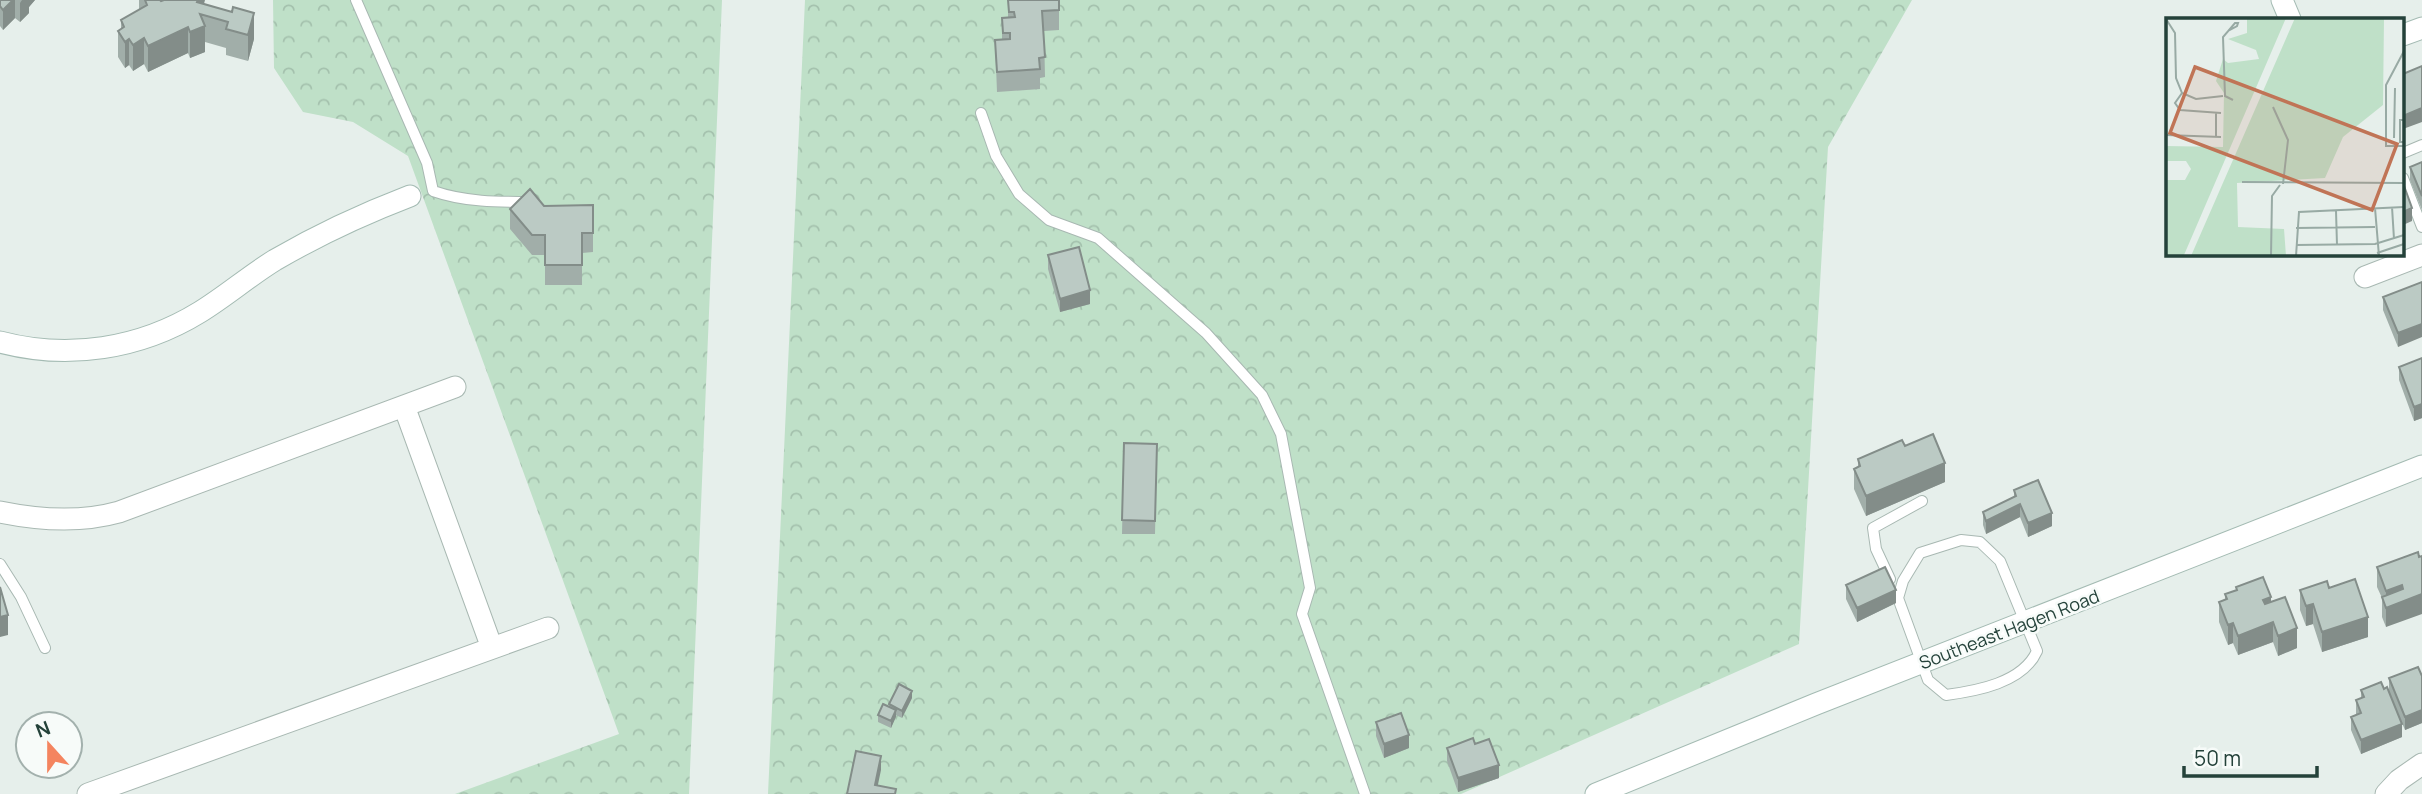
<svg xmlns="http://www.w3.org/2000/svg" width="2422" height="794" viewBox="0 0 2422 794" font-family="Manrope,sans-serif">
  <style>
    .forest { fill: url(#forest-crowns) }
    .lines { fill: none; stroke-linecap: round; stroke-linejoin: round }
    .lane-casing { stroke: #a8b8b2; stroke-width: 12 }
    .street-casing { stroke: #a8b8b2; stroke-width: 23 }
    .secondary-casing { stroke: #a4bbb3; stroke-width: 23 }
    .lane { stroke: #fff; stroke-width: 10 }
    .street { stroke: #fff; stroke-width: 21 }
    .secondary { stroke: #fff; stroke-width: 21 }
    .wall { fill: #a1aea9 }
    .shaded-wall { fill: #838d89 }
    .building { fill: #bbcac4; stroke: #838d89; stroke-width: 2 }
    .labels { text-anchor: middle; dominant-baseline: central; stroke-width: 5; stroke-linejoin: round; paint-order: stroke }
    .street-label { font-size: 18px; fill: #24423a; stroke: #f7fbf9 }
    .inset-road { fill: none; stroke: #98aaa4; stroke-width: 2 }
    .view { fill: #c07456; fill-opacity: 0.15; stroke: #c07456; stroke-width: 3.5 }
    .inset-edge { fill: none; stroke: #24423a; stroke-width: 3.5 }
  </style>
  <defs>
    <pattern id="forest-crowns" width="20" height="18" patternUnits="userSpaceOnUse" patternTransform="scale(1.75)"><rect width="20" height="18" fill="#bfe0c8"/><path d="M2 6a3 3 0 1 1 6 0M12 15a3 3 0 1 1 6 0" fill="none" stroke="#a4c1ad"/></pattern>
  </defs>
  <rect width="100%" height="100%" fill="#e6efeb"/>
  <!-- forest -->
  <path class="forest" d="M273,0H722L689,794H455L619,734L408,156L353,122L303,112L274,68Z
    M805,0H1912L1828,147L1799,644L1461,794H768Z"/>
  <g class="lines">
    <defs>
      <path id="lane" d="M356,0L427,163L433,191C464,202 498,202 531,202
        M981,113L996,156L1019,194L1049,220L1098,238L1206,333L1262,395L1281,434L1310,588L1302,614L1365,794
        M2403,153L2422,145
        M2403,178L2422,227
        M1961,540L1980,542L2000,561L2037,651C2023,683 1976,691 1946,695L1928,680L1898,598L1903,581L1920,553Z
        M0,564L21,597L45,648
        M1890,579L1876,549L1873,528L1922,501"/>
      <path id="street" d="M2365,277L2422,255
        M404,406L492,648
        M0,512C39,520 80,523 119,512L455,387
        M88,794L548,628
        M2386,794L2399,780L2422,764"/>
      <path id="secondary" d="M2282,0L2290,19
        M2403,35L2422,28
        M0,342C68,360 140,349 200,312C226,296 249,276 275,260C318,235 363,214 410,196
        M1596,794L1816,704L2422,466"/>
    </defs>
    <!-- lane casing -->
    <use href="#lane" class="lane-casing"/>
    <!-- street casing -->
    <use href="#street" class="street-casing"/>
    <!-- secondary casing -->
    <use href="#secondary" class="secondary-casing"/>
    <!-- lane -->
    <use href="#lane" class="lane"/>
    <!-- street -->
    <use href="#street" class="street"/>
    <!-- secondary -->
    <use href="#secondary" class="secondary"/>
  </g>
  <!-- wall -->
  <path class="wall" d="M0,0H35L29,7V13L20,22L15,18L3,30L0,26Z
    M139,0H160L161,1L204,4L254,39L248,61L226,55V48L205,42V52L190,58L188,53L148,72L144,64L133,71L129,65L125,68L118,57V31L121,29V20L139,10Z
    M1008,0L1059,10V30L1044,31L1045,77L1040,78V89L997,92L995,40L1002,39V18L1008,17Z
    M2422,162V210L2410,180V167Z
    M593,205V252L582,253V285H545V255H532L510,229V209L544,206Z
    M1048,255L1090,304L1060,312L1048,269Z
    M2422,282L2398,347L2383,310V297Z
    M2422,358V418L2414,421L2399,380V367Z
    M1124,443L1157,444L1155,534H1122Z
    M1905,446L1945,482L1866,516L1854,489V469L1858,467V459Z
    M2014,490L2052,526L2028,537L2020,517L1986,534L1983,525V512L2014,497Z
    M2419,557L2386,627L2382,617V598L2377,587V567Z
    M1846,585L1896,603L1857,622L1846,599Z
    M2236,587L2271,602L2297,648L2278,656L2273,642L2238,655L2233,643L2228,645L2219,622V602L2225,599V594L2236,590Z
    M2329,588L2368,637L2322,652L2313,624L2306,626L2300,610V590Z
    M2422,676V723L2405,730L2389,692V678Z
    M2361,690L2402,737L2361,754L2351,730V717L2356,715V700L2361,698Z
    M912,698L902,718L896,715L891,728L878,722V715L889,707V704Z
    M1376,722L1409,748L1384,758L1376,736Z
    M1475,744L1499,778L1458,792L1447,761V748Z"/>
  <!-- shaded-wall -->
  <path class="shaded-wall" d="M13,0H15V18L3,30V10Z
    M22,0H35L29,7V13L20,22V3Z
    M198,0H205L201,15L200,14L197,28Z
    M254,13V39L248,61V35Z
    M205,26V52L190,58V32Z
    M188,27V53L148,72V46Z
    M144,38V64L133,71V45Z
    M129,39V65L125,68V42Z
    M2422,108V122L2403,129V116Z
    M2412,208V221L2403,225V212Z
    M1090,290V304L1060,312V299Z
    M2422,324V337L2398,347V333Z
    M2422,404V418L2414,421V407Z
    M1945,463V482L1866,516V496Z
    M2020,504V517L1986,534V521Z
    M2052,513V526L2028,537V523Z
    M2402,585V602L2422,594V614L2386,627V591Z
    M1896,590V603L1857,622V608Z
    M2271,597V617L2263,600Z
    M2313,604V624L2306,626V606Z
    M8,615V635L0,637V617Z
    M2368,617V637L2322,652V632Z
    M2273,622V642L2238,655V636Z
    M2233,623V643L2228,645V625Z
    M2297,628V648L2278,656V636Z
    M912,691V698L902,718V711Z
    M896,710V717L891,728V721Z
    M2422,710V723L2405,730V717Z
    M2402,724V737L2361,754V740Z
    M1409,735V748L1384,758V744Z
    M881,756V770L876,794L875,785Z
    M1499,765V778L1458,792V778Z"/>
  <!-- building -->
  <path class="building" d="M0,0H13L3,10L0,6Z
    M145,0H160L161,1L164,0H198L197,2L232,12L233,7L254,13L248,35L226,29L228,22L200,14L205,26L190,32L188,27L148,46L144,38L133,45L129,39L125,42L118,31L124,27L121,20L147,5Z
    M1008,0H1059V10L1042,11L1045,57L1039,58L1040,69L997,72L995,40L1010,39V33H1003L1002,18L1015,17L1014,12H1009Z
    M2422,66V108L2403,116V74Z
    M2422,162V196L2410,167Z
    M2403,183L2412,208L2403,212Z
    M530,189L544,206L593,205V233H582V265H545V235H532L510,209Z
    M1079,247L1090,290L1060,299L1048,255Z
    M2422,282V324L2398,333L2383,297Z
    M2422,358V404L2414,407L2399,367Z
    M1933,434L1945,463L1866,496L1854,469L1860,466L1858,459L1902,440L1905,446Z
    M1124,443L1157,444L1155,521L1122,520Z
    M2038,480L2052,513L2028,523L2020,504L1986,521L1983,512L2016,496L2014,490Z
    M2418,552L2419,557L2422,556V594L2386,608L2382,597L2403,589L2402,585L2386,591L2377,567Z
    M1885,567L1896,590L1857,608L1846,585Z
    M2263,577L2271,597L2263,600L2265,604L2285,597L2297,628L2278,636L2273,622L2238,636L2233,623L2228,625L2219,602L2227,599L2225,594L2237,590L2236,587Z
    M2355,579L2368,617L2322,632L2313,604L2306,606L2300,590L2327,581L2329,588Z
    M0,587L8,615L0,617Z
    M2418,667L2422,676V710L2405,717L2389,678Z
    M2381,682L2384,689L2387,687L2402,724L2361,740L2351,717L2361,713L2356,700L2364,697L2361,690Z
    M899,684L912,691L902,711L889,704Z
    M883,704L896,710L891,721L878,715Z
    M1401,713L1409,735L1384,744L1376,722Z
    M1473,738L1475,744L1489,739L1499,765L1458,778L1447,748Z
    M856,751L881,756L875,785L896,789L895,794H847Z"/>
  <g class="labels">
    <!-- street labels -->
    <g class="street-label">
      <text transform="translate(2009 629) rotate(-21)">Southeast Hagen Road</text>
    </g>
  </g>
  <!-- overview -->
  <g transform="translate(2166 18)">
    <rect width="238" height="238" fill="#e6efeb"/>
    <path d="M81,0H120L18,237L0,238V162H19L25,151L20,143H0V128L57,129L58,75L50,63L57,41L62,45L93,41L90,32L62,21L81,15ZM129,0H218L217,87L177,119L159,160L71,165L72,209L118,211L120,238H25Z" fill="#bfe0c8"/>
    <path class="inset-road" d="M0,1L9,15L10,60L16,75L30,81L57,78M62,13L71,8L72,5H69L57,19L59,78L67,82M238,33L220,67V128H238M16,75L9,85L14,92L55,95M107,89L122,122L117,166M238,102H234V124H238M0,117L55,119M50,118V95M228,120L229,70M76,164L238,165M226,189L228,221M209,190L213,238M170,193L171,227M130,210L209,209M130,227L209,226L238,217M211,235L238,226M105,238L106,178L114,167M130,238L133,194L238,189"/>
    <path class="view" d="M29,49L231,126L206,192L4,115Z"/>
    <rect width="238" height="238" class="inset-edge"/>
  </g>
  <!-- north arrow -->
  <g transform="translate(49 745) rotate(339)"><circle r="33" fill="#f7fbf9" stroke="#a3b1ad" stroke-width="2"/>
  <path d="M0-5L12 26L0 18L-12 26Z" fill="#f4845f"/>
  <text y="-10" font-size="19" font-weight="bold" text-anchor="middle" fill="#24423a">N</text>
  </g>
  <!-- scale -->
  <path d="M2184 766v10h133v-10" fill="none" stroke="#24423a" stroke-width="3.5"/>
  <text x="2194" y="766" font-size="21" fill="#24423a" stroke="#f7fbf9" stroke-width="5" paint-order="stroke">50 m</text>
</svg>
